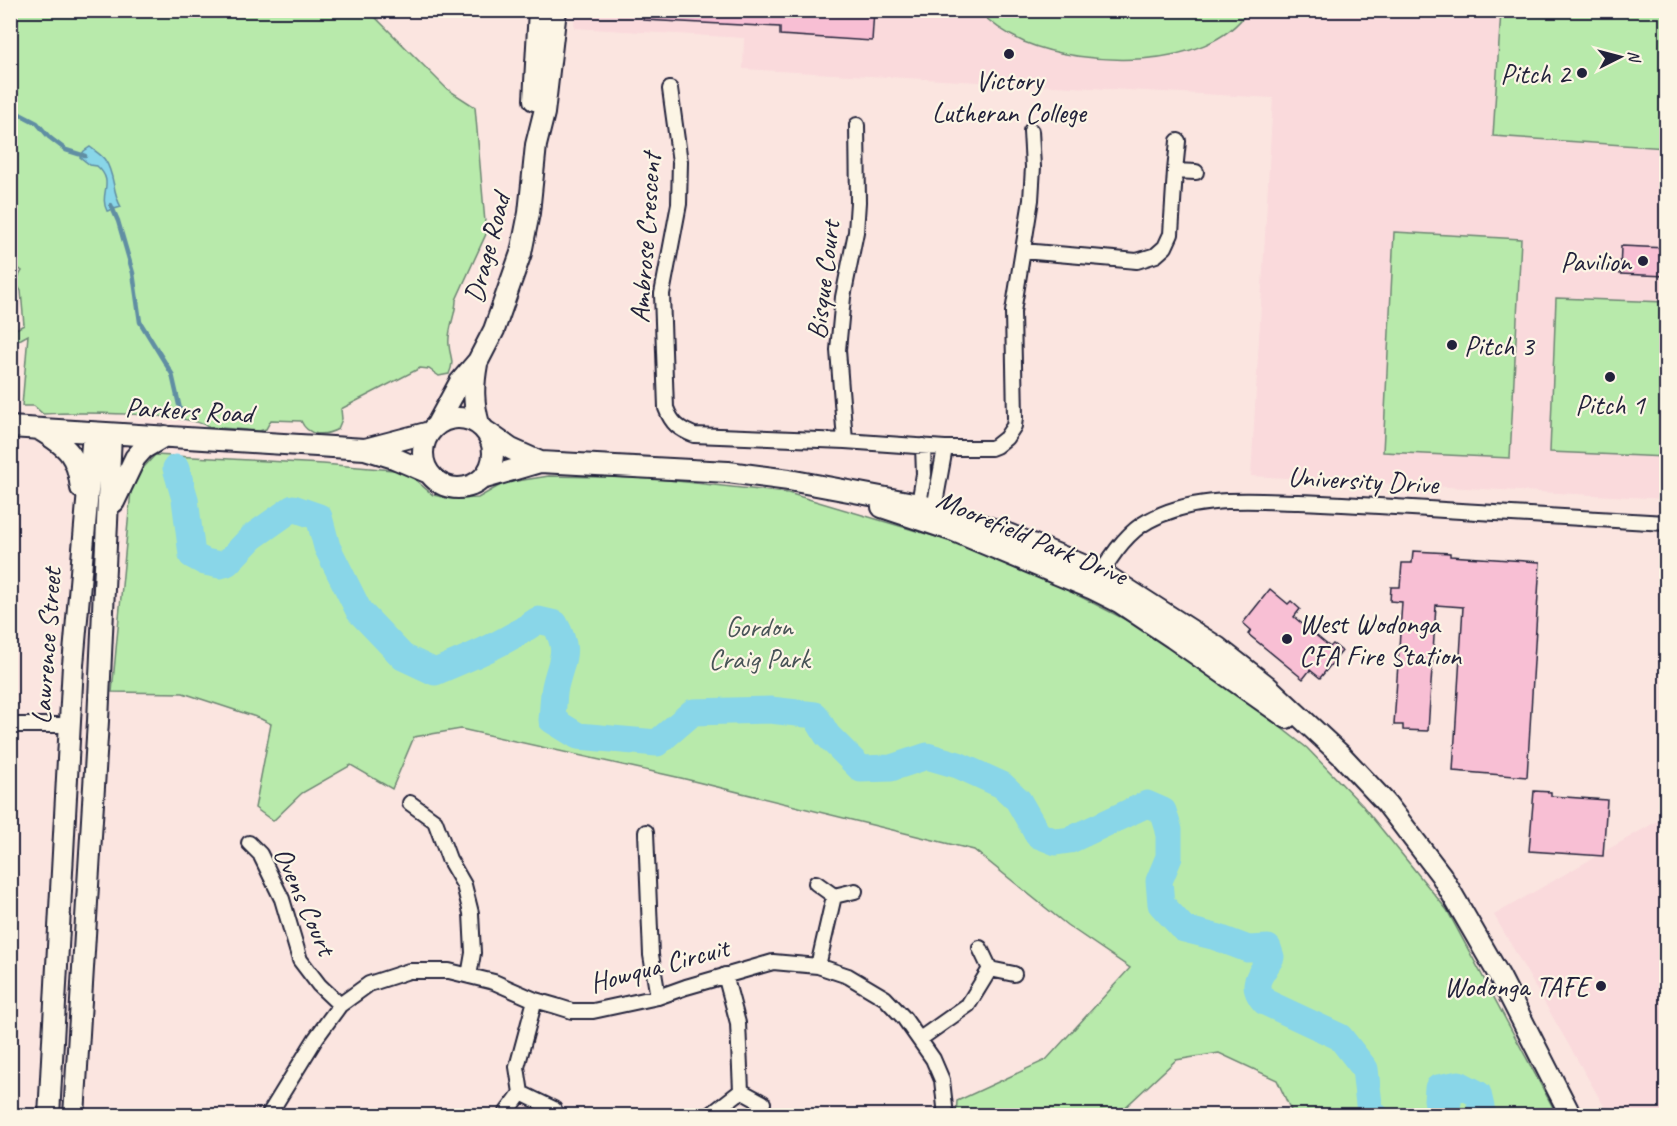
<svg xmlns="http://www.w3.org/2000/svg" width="1677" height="1126" viewBox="0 0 1677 1126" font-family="Caveat,sans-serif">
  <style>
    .built { fill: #fadadc }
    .green { fill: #b8eaab; stroke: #6d8673; stroke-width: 1.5 }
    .water { fill: #89d6e8; stroke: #608ea3; stroke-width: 1.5 }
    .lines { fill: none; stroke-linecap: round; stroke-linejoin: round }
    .stream { stroke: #608ea3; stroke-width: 4.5 }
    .river { stroke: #89d6e8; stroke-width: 27 }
    .building { fill: #f8bfd4; stroke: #22223b; stroke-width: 1.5 }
    .street-casing { stroke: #22223b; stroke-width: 18 }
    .secondary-casing { stroke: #22223b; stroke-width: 24 }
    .street { stroke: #fcf5e5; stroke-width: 14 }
    .secondary { stroke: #fcf5e5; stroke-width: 20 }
    .poi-dot { fill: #22223b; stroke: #fcf5e5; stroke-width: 2 }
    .labels { text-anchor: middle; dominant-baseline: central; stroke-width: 4.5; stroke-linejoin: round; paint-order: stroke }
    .poi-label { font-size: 28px; fill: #22223b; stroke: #fcf5e5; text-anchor: end }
    .street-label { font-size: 28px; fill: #22223b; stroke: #fcf5e5 }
    .park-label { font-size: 28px; fill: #485457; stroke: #fcf5e5 }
  </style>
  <rect width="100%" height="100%" fill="#fbe5e0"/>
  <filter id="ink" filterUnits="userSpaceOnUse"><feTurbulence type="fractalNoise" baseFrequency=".0167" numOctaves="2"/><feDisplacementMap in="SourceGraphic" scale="12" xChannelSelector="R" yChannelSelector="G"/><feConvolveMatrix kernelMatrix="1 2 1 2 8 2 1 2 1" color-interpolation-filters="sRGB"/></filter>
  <g filter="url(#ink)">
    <!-- built -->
    <path class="built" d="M575,10L1666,11V499L1251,476L1273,98L743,69L744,38L574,28Z
      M1666,816V1115H1609L1494,915Z"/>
    <!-- green -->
    <path class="green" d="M10,11H369L447,89L475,107L486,234L456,300C456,315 447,330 449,345C450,358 455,360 449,374L439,376L429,369L420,368L341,409L342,419L338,429C325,436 308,437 301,421L271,420L266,429L259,431L208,427C188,412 73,412 43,414L34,406H22L28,335L21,339L11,341L12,331L24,325L21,291L15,282L22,271L10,262Z
      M979,11H1248C1207,72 1084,67 1024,42C1007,34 991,24 979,11Z
      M1501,11H1666V148L1493,136Z
      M1394,232L1521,239L1510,458L1383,452Z
      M1556,298L1666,302V457L1550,452Z
      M155,455L323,464L405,471L433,495L454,499L478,498L504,483L549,476L649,478L788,493L1001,556L1177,646L1307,748L1362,805L1447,910L1557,1115H1293L1277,1080L1219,1053L1176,1060L1117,1115H956L957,1101L1046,1060L1130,968L1067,925L974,850L681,778L461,729L414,737L392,789L351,765L302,793L273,821L255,808L271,724L259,718L183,693L112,692L132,480Z"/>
    <!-- water -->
    <path class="water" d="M90,147C95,151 102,155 105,160C115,174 112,192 121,207L107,211C98,193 116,183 97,166L90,165L80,157L84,151Z"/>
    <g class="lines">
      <!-- stream -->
      <path class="stream" d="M10,109L37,123L49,137L66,150L85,156
        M111,205L118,221L133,273L140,322L172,374L182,418"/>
      <!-- river -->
      <path class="river" d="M176,468L185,499L192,555L205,562L220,565L227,563L252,537L293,508L319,517L327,547L359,611L403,657L435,672C471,657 507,642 538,620L555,624C571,653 561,659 555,687C553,697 553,709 552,720L578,736L657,743L693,712L770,710L815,715L827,735L861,769L891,768L927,756L958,765L1002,785L1018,800L1038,835L1056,842L1070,840L1147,804L1163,811L1169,830V857L1159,881L1161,904L1184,929L1216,937L1248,949L1268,948L1271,957C1262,975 1248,983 1265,1002L1340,1037L1365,1069L1370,1113L1376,1116
        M1436,1116L1448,1102L1437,1100L1438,1088L1459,1084L1478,1094L1483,1116"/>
    </g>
    <!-- building -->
    <path class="building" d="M644,10H874L872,41L780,35V27L643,20Z
      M1621,246L1666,248V276L1620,274Z
      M1413,551L1450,553V556L1540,562L1527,777L1453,771L1463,607L1436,605L1428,731L1403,730V725H1394L1402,602L1390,601L1391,587H1400L1402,563H1412Z
      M1270,589L1288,604L1291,601L1300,609L1294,617L1330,647L1333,644L1342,651L1320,678L1310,670L1303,679L1248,634L1251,630L1243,623Z
      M1534,791L1551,792V796L1607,800L1603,856L1529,851Z"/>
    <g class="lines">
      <defs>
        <path id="street" d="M670,89L680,162L679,204L662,294L666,408C672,424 679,429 694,435L845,441L945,448H991L996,446L1006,438L1014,426L1015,418L1013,312L1031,200L1033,167L1031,131
          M1175,171L1196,172
          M1023,251L1137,261L1156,255L1165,247L1171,234L1175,171L1178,141
          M845,441L838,350L843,297L856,232L858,202L857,125
          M921,512L919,504L924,474L923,446
          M928,514L934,509L945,448
          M1098,579C1109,559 1127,532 1148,521C1194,495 1249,501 1299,502C1348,504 1396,507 1444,510C1518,515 1592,519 1666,523
          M10,725H69
          M410,803L435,821L449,859L464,885L471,913L473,953L469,976
          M646,832L651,955L658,997
          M249,843L260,854L282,899L300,960L319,985L340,1005
          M816,883L834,896L818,966
          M834,896L855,891
          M990,969L1014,974
          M725,975L738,1023L741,1091L763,1103
          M920,1039L968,1005L990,969L980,948
          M521,1093L517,1067L535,1000
          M507,1112L521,1093L554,1109
          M268,1116L316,1038L340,1005L369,984L409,971H449L494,982L535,1000L556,1006L572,1011H593L658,997L686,987L773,962L818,966L848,976L885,998L904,1018L933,1059L942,1080L946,1116
          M709,1116L741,1091"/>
        <path id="secondary" d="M534,100L539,10
          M477,364C473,386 473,403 479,424
          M423 453a35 35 0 1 1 70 0a35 35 0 1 1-70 0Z
          M436,426L460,382L478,361L494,330L521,253L529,213L536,145L544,113L556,10
          M10,427L365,449L394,458L429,473
          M40,430C68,447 77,455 81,488
          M487,432L511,449L540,462L728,472L789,480L919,504L1008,534L1102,573L1217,647L1267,686L1341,755L1386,803L1441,875L1500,977L1571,1116
          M365,449L430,432
          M482,479L540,462
          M114,502L135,458L143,449L165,436
          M882,507L954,531L1093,589L1119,602L1173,638L1287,718
          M49,1116L73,665L93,433
          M74,1116L98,721L111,434"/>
      </defs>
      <!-- street casing -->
      <use href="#street" class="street-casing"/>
      <!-- secondary casing -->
      <use href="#secondary" class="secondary-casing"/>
      <!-- street -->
      <use href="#street" class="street"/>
      <!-- secondary -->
      <use href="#secondary" class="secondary"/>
    </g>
  </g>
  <!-- markers -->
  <g class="poi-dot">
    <circle cx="1009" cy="54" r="6"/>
    <circle cx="1582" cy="73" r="6"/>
    <circle cx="1643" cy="261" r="6"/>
    <circle cx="1452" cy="345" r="6"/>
    <circle cx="1610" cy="377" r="6"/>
    <circle cx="1287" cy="639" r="6"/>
    <circle cx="1601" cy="986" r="6"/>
  </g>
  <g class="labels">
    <!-- poi labels -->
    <g class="poi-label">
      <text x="1570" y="73">Pitch 2</text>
      <text x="1009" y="80" text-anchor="middle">Victory<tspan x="1009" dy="32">Lutheran College</tspan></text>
      <text x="1631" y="261">Pavilion</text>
      <text x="1464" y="345" text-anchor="start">Pitch 3</text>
      <text x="1610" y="404" text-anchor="middle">Pitch 1</text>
      <text x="1299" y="623" text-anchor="start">West Wodonga<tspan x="1299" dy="32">CFA Fire Station</tspan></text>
      <text x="1589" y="986">Wodonga TAFE</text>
    </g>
    <!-- street labels -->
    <g class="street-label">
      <text transform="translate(645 238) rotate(-86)">Ambrose Crescent</text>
      <text transform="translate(487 248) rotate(-75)">Drage Road</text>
      <text transform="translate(823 280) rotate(-83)">Bisque Court</text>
      <text transform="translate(189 410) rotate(3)">Parkers Road</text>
      <text transform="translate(1363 480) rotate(3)">University Drive</text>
      <text transform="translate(1032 537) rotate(23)">Moorefield Park Drive</text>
      <text transform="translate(46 646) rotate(-86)">Lawrence Street</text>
      <text transform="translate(305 901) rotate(66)">Ovens Court</text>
      <text transform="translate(659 965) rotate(-15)">Howqua Circuit</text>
    </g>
    <!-- park labels -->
    <g class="park-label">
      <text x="759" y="626">Gordon<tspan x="759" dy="32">Craig Park</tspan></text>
    </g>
  </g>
  <!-- margin -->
  <rect width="1677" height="1126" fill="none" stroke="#fcf5e5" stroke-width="36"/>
  <rect x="18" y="18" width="1641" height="1090" fill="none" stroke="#22223b" stroke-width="2" filter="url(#ink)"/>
  <!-- north arrow -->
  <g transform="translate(1620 57) rotate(84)" stroke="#fcf5e5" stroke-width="4.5" paint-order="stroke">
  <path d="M0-4.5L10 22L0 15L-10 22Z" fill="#22223b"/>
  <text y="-9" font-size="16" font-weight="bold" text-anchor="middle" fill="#22223b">N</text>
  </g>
</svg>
